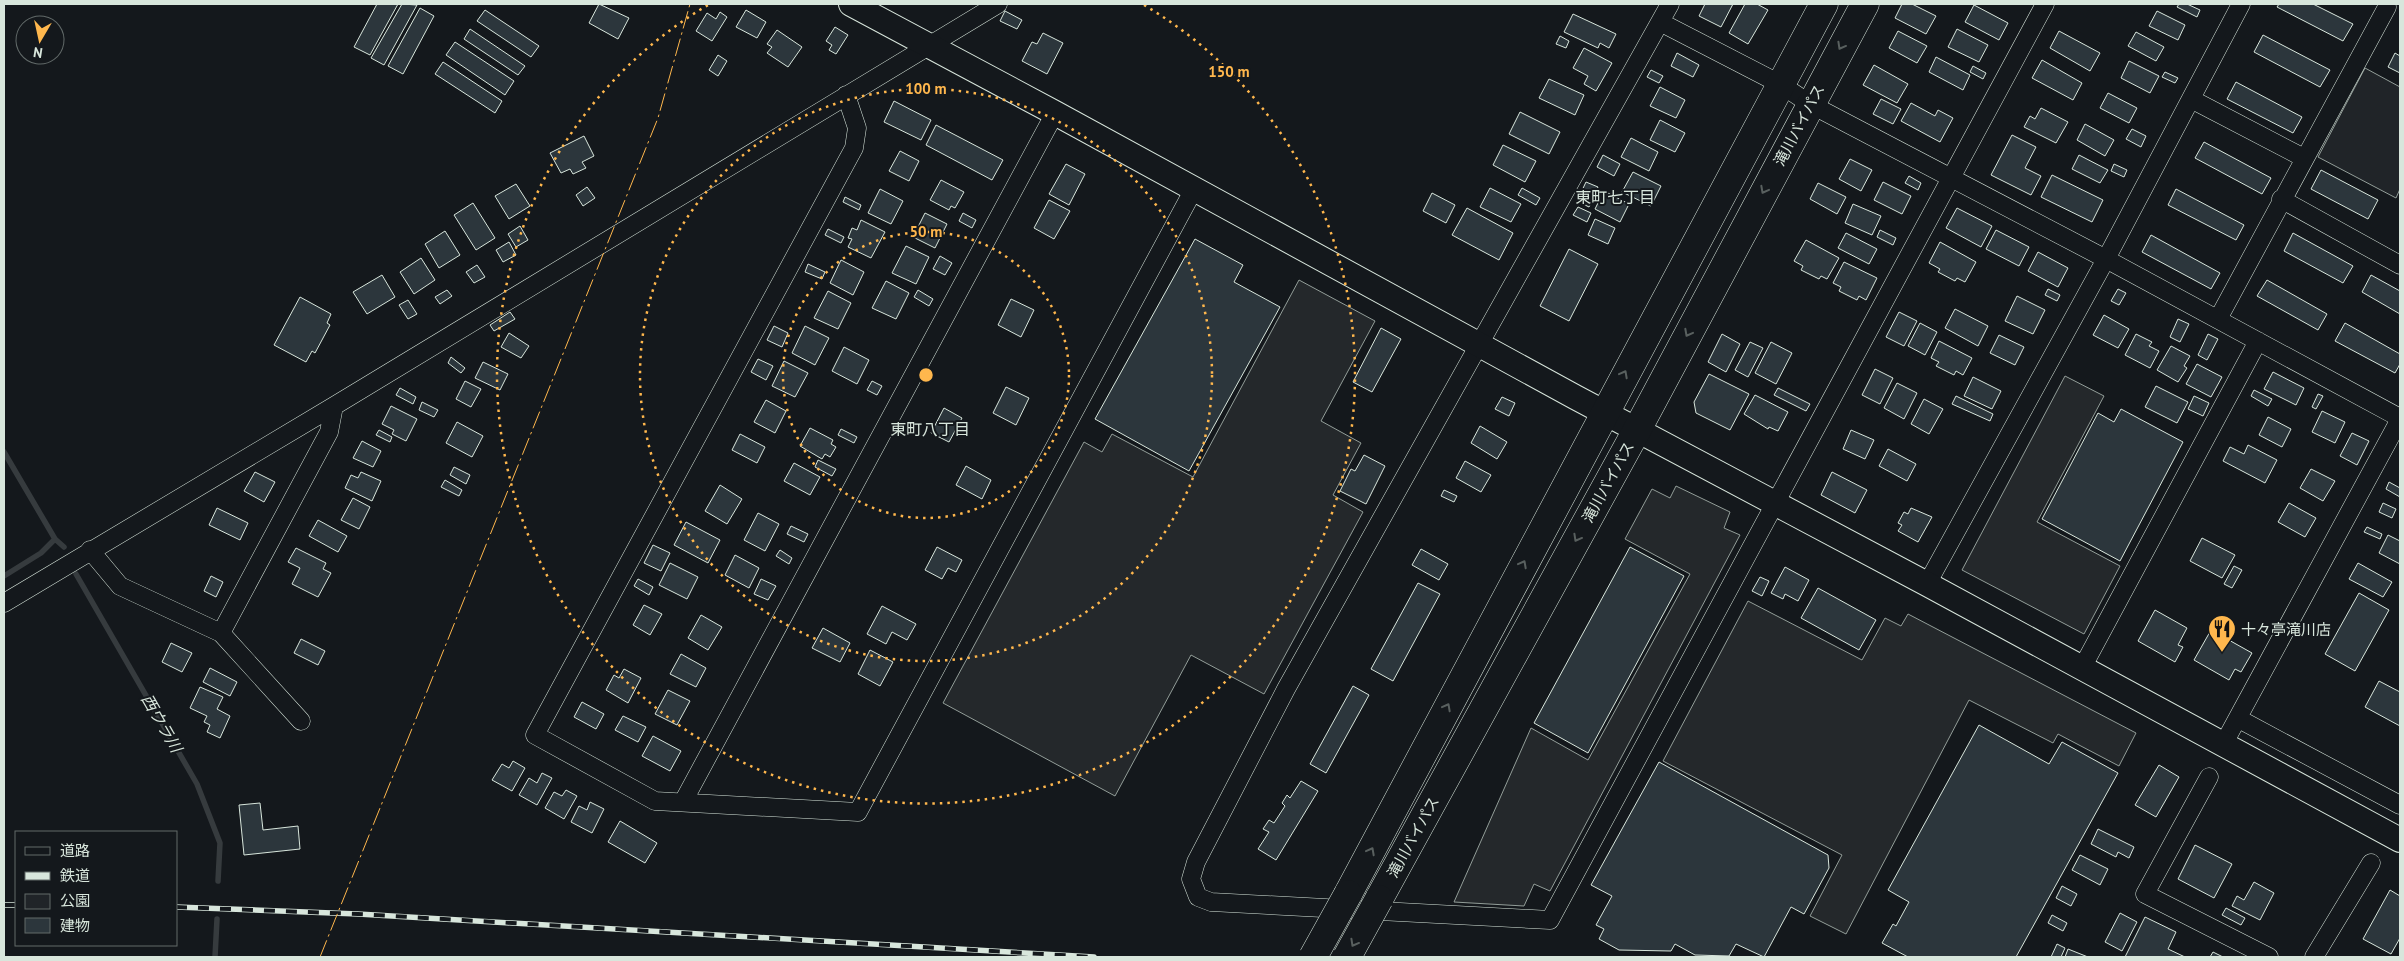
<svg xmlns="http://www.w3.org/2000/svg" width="2404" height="961" viewBox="0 0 2404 961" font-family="'PT Sans','Noto Sans JP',sans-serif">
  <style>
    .green { fill: #202428; stroke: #939e99 }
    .parking { fill: #24282b; stroke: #939e99 }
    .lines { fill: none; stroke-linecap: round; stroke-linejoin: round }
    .stream { stroke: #363b3e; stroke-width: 5.5 }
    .building { fill: #2c363c; stroke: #d8e6dc }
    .street-casing { stroke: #d8e6dc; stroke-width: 19 }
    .secondary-casing { stroke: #d8e6dc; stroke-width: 26 }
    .highway-casing { stroke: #d8e6dc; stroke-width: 29 }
    .street { stroke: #14181c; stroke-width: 18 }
    .secondary { stroke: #14181c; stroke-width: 24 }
    .highway { stroke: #14181c; stroke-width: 28 }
    .rail-casing { stroke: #d8e6dc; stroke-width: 5.5 }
    .rail { stroke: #14181c; stroke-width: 4; stroke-dasharray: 11; stroke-linecap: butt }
    .highway-bridge-casing { stroke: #d8e6dc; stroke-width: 29; stroke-linecap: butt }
    .highway-bridge { stroke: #14181c; stroke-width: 28 }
    .power { stroke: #ffb74d; stroke-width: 1; stroke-dasharray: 18 4 2.5 4; stroke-linecap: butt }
    .oneway { stroke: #59605f }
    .ring { fill: none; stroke: #ffb74d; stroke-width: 2.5; stroke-dasharray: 2.5 5 }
    .labels { text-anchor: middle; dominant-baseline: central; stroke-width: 4; stroke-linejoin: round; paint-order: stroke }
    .street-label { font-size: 15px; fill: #d8e6dc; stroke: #14181c }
    .poi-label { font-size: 15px; fill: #d8e6dc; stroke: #14181c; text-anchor: start }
    .neighbourhood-label { font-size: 16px; fill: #d8e6dc; stroke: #14181c }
    .water-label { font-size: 16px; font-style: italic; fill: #d8e6dc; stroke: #14181c }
    .centre { fill: #ffb74d; stroke: #14181c; stroke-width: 2.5 }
    .ring-label { font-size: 15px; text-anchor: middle; font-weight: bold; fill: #ffb74d; stroke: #14181c; stroke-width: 4; stroke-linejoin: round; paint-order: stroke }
  </style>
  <rect width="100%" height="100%" fill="#14181c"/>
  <!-- green -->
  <path class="green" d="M2365,68L2400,87V189L2396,198L2318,157Z"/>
  <!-- parking -->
  <path class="parking" d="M1299,280L1375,321L1321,421L1361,443L1333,495L1363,512L1264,694L1191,655L1115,796L943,703L1084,442L1102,452L1112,434L1193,477Z
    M2065,376L2104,396L2037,522L2120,566L2084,634L1962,570Z
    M1676,486L1730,512L1724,528L1740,535L1550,891L1534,884L1524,906L1454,902L1531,728L1588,760L1690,574L1625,539L1652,489L1670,498Z
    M1748,601L1862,660L1885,618L1901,626L1908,614L2136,733L2119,766L2058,734L2053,743L1969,700L1846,934L1810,916L1842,855L1663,761Z"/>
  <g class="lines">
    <!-- stream -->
    <path class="stream" d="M4,452L55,539L64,547
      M76,574L197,784L220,843L218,881
      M4,576L41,553L55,539
      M215,957L217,919"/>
  </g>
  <!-- building -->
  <path class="building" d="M377,4H398L370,55L354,47Z
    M402,4L417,5L384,65L371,58Z
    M599,4L629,18L618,39L589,23Z
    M1705,4H1733L1721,27L1699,16Z
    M1745,4H1757L1768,10L1748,44L1729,33Z
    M1902,4H1912L1936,16L1926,34L1895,18Z
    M2179,4H2187L2200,10L2197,17L2177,7Z
    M2279,4H2313L2353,24L2343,41L2277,7Z
    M1974,5L2008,23L1999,40L1965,22Z
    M420,8L434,16L403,74L388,66Z
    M485,10L539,46L531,57L477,21Z
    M746,10L766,22L757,38L736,27Z
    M1005,11L1022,20L1017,29L1000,21Z
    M2157,11L2185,25L2178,40L2149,26Z
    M720,12L727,17L712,41L696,31L707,13L716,19Z
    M1573,14L1616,34L1609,48L1600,43L1598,48L1564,32Z
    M835,27L848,35L836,54L829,50L832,45L826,41Z
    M470,29L525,66L518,75L464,39Z
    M1957,29L1988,45L1979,62L1948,47Z
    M777,30L802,47L788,67L767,53L772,47L767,44Z
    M1898,31L1927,46L1917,63L1889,48Z
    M2059,31L2100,53L2090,71L2050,48Z
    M2136,32L2164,47L2156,61L2128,46Z
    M1043,33L1063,43L1047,74L1022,61L1032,42L1037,44Z
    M2263,35L2330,70L2320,87L2254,52Z
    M1560,36L1569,41L1566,48L1556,44Z
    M455,42L514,81L505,95L446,55Z
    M1584,48L1612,63L1596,91L1584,84L1588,76L1573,68Z
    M1677,53L1699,65L1693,77L1671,66Z
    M2395,53L2400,56V73L2388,67Z
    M718,55L727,61L718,76L709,70Z
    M1936,57L1970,75L1963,90L1929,72Z
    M2042,60L2082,83L2073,100L2032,78Z
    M2129,61L2159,76L2150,93L2121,78Z
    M443,62L502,101L495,113L435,74Z
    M1874,65L1908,84L1897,103L1863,85Z
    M1973,66L1986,73L1983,79L1970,72Z
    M1651,70L1663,76L1659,83L1647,77Z
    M2165,72L2178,78L2175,83L2162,77Z
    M1549,79L1584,95L1575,115L1539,98Z
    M2236,82L2302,117L2293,133L2227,99Z
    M1660,87L1685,100L1676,118L1650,106Z
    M2108,93L2137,108L2129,123L2100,108Z
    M1881,99L1901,109L1893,124L1873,114Z
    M894,101L931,120L921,140L884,122Z
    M1911,103L1935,116L1938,110L1953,118L1940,142L1901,121Z
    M2041,108L2068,122L2056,143L2024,127L2030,116L2035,119Z
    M1520,112L1560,132L1549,154L1509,134Z
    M1660,120L1685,133L1675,152L1650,140Z
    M2085,124L2114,140L2105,156L2077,140Z
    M936,125L1003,160L992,180L926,145Z
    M2132,129L2146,136L2141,147L2126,139Z
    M2012,135L2036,147L2025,168L2041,176L2031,195L1991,175Z
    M584,136L594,156L582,162L586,168L573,174L570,169L561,173L550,153Z
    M1631,138L1658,152L1649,171L1621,157Z
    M2204,142L2271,178L2262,194L2195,158Z
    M1503,145L1536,161L1525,182L1493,165Z
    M900,151L919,161L909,181L889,171Z
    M1603,155L1620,164L1614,176L1597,167Z
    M2079,155L2108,170L2100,183L2072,169Z
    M1850,159L1872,170L1861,191L1839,179Z
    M1066,164L1085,174L1069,205L1049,194Z
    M2114,164L2127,170L2124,177L2111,171Z
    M2321,170L2378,200L2368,219L2311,189Z
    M1633,172L1661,186L1651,206L1622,192Z
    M2052,175L2103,200L2092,222L2041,197Z
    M1909,176L1921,183L1918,190L1905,183Z
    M941,180L964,192L955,208L951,206L949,210L930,200Z
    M1586,182L1598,187L1589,207L1577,201Z
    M1883,182L1911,196L1902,214L1874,200Z
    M1818,183L1846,197L1837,214L1810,199Z
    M516,184L530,206L509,219L495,196Z
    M587,187L595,198L583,206L576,195Z
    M1490,188L1521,204L1511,222L1480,207Z
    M1522,188L1540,198L1536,205L1518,195Z
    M880,189L903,201L891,224L868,213Z
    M2176,189L2244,225L2236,240L2168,205Z
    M1604,191L1629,204L1620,222L1595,209Z
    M1432,193L1455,205L1446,223L1423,211Z
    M845,197L861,205L859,210L843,202Z
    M1049,200L1070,211L1054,239L1034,228Z
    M473,203L495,238L476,250L454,215Z
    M1853,204L1881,216L1872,235L1845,223Z
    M1578,207L1591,213L1587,222L1573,215Z
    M1467,208L1513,233L1499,260L1452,235Z
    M1957,208L1992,226L1981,247L1946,228Z
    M925,213L947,224L935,248L913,237Z
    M963,213L976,220L972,228L959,221Z
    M1595,219L1615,228L1608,244L1588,235Z
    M861,220L885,232L871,258L848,247L852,239L848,238L852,228L857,230Z
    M520,226L528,240L516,247L508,234Z
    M828,229L844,237L841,243L825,235Z
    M1880,230L1896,238L1893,245L1877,237Z
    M1996,230L2029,247L2019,266L1986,249Z
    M445,231L460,255L439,268L425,244Z
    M1846,233L1877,249L1869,264L1838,248Z
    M2293,233L2353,266L2343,283L2284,251Z
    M2151,235L2220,273L2211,289L2142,252Z
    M1195,239L1243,265L1234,282L1280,307L1189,471L1095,419Z
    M1806,240L1839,258L1827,279L1821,276L1819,279L1801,270L1803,266L1794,261Z
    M509,242L516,255L503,262L496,250Z
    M1940,242L1976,262L1965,282L1957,278L1955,281L1938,272L1940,269L1929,263Z
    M906,246L929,257L916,284L892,273Z
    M1569,249L1598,264L1569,321L1540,306Z
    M2038,252L2068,268L2058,287L2028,271Z
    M940,256L952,263L945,275L933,269Z
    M421,258L435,280L414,294L400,272Z
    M841,260L864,272L853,295L830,283Z
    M1844,262L1877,278L1866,300L1859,296L1857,300L1839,291L1841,287L1833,283Z
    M808,264L825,272L822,279L805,272Z
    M477,265L485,277L474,283L466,272Z
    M382,275L395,297L367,314L353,292Z
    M2371,275L2400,291V314L2362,292Z
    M2267,280L2327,314L2318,330L2257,296Z
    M886,281L909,293L896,319L872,308Z
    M2048,289L2060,295L2057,301L2045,295Z
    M2118,289L2126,293L2119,305L2111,301Z
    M447,290L452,296L440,304L435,297Z
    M918,290L933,299L929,306L914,297Z
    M828,291L851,303L838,329L814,318Z
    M2017,296L2045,310L2033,334L2005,321Z
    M300,297L331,314L327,323L330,325L315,353L312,351L306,362L274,345Z
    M1011,299L1034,310L1021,337L998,325Z
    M408,300L417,314L408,319L399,305Z
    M1955,309L1988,326L1978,346L1945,328Z
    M510,312L515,319L494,331L490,325Z
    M1899,312L1917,321L1904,346L1886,337Z
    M2104,315L2129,329L2118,348L2093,335Z
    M2178,319L2189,324L2180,342L2170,337Z
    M1920,323L1937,332L1925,355L1908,346Z
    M2345,323L2400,354V364L2395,373L2335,341Z
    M774,326L788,333L782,347L767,340Z
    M805,326L829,338L815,365L792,353Z
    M1381,328L1401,339L1372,392L1353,382Z
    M509,333L529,346L521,358L501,347Z
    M1722,334L1740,344L1726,372L1708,362Z
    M2136,334L2152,342L2149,346L2159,351L2150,368L2125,355Z
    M2208,334L2218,339L2207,360L2198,355Z
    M1999,335L2024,347L2015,365L1990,353Z
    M1939,341L1972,358L1963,375L1956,371L1954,375L1936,366L1939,362L1931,358Z
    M1750,342L1763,348L1748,377L1735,370Z
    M1771,342L1792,353L1776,384L1755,373Z
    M2171,346L2190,356L2184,366L2187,368L2178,382L2157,370Z
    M844,347L869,360L857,384L832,371Z
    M451,357L465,368L461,373L448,363Z
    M758,359L773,366L766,380L751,372Z
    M784,361L808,373L795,397L772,386Z
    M483,362L508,374L500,390L475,378Z
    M2197,364L2222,377L2211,397L2186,384Z
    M1875,369L1893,378L1880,404L1862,395Z
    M2273,372L2304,388L2296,405L2264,389Z
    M1709,374L1749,394L1730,430L1696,413L1694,402Z
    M1973,377L2001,391L1992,409L1964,396Z
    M465,381L481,389L471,407L456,399Z
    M872,381L882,386L877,395L867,390Z
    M1897,383L1917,393L1904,419L1884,408Z
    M2156,386L2188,402L2177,423L2145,407Z
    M1006,387L1029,398L1016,425L993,413Z
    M400,388L416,397L413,404L396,395Z
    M1778,388L1810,404L1806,411L1774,395Z
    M2254,390L2272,399L2268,406L2251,396Z
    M2318,394L2323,396L2316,409L2312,407Z
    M1755,395L1788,412L1778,431L1769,427L1768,429L1744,414Z
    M1956,396L1993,414L1990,421L1952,404Z
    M2194,396L2209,403L2203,416L2188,409Z
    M1502,397L1515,403L1509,416L1495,409Z
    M1924,399L1943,409L1929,434L1911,424Z
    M766,400L786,411L775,433L754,422Z
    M422,402L438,410L434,417L419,410Z
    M391,406L417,419L406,441L392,434L394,430L382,424Z
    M944,408L962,418L949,442L931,433Z
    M2121,409L2183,442L2120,561L2042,519L2098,413L2114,422Z
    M2322,411L2345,422L2335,443L2312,432Z
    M2268,417L2291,429L2282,447L2259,435Z
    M457,422L483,436L472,457L446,443Z
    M1480,426L1507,442L1497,459L1471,443Z
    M810,428L833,440L831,444L836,447L830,457L825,454L822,459L800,446Z
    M841,429L857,437L854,443L838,435Z
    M379,430L392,437L390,442L376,435Z
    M1851,430L1874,440L1865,459L1843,449Z
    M2352,433L2369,441L2357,465L2340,456Z
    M740,434L765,447L757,463L732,450Z
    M362,441L381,451L373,467L353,458Z
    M2248,445L2277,460L2265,483L2223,461L2230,447L2244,454Z
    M1888,449L1916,464L1907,481L1879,466Z
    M1364,455L1385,466L1366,504L1340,491L1351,469L1355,471Z
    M818,460L836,469L832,476L815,467Z
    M1465,461L1491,475L1481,492L1456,478Z
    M794,463L820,477L810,495L784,481Z
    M966,466L991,480L982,499L956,485Z
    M454,467L470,475L466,484L450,475Z
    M2311,469L2335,481L2323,501L2300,488Z
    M255,472L275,482L264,502L244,491Z
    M361,472L381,481L372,501L345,488L351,475L358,478Z
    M1832,472L1867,490L1855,513L1821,495Z
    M445,480L462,490L459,496L441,487Z
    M2389,482L2400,488V497L2386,489Z
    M720,485L742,499L727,524L705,511Z
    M1444,490L1457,496L1454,502L1441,496Z
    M353,498L370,507L359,529L341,520Z
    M2289,503L2316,518L2305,537L2278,522Z
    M2383,503L2396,509L2392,518L2379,512Z
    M217,508L248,523L240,540L209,525Z
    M1911,508L1932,517L1918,542L1898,531L1902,525L1898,523L1904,512L1908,514Z
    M758,513L779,524L765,551L744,540Z
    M318,520L347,536L338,552L309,536Z
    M686,522L720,540L708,563L674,545Z
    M791,526L808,534L804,542L787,534Z
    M2367,527L2382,534L2380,539L2364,532Z
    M2388,535L2400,541V564L2379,553Z
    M2202,538L2235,555L2222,578L2190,561Z
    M653,545L670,553L661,571L644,563Z
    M937,547L962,560L956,572L948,568L942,579L925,570Z
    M1630,547L1684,576L1588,753L1534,723Z
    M296,548L326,563L323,569L331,573L318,597L292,584L300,568L288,562Z
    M1421,549L1448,564L1439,580L1412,565Z
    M780,550L792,558L789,564L776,556Z
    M735,555L759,568L749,588L725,575Z
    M670,563L698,577L687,599L659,585Z
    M2358,563L2392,582L2383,597L2349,579Z
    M2234,566L2242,570L2232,588L2224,584Z
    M1785,567L1809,580L1798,601L1785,594L1783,599L1771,593Z
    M211,576L223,582L216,597L204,591Z
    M1760,577L1769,581L1762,596L1752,591Z
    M638,579L653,587L649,595L634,586Z
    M761,579L776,586L768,600L754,594Z
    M1418,583L1440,594L1393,681L1371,669Z
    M1818,588L1876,620L1859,650L1801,618Z
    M2359,593L2389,610L2355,671L2325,654Z
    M644,605L662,614L650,635L633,625Z
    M882,606L916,624L907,640L892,632L886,644L867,634Z
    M2155,610L2187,628L2178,645L2183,647L2175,662L2138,641Z
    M701,615L722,627L708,650L688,638Z
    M823,628L850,643L840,662L812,648Z
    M2211,630L2252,653L2241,672L2235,669L2229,680L2194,660Z
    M301,639L325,651L318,665L294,653Z
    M171,643L192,653L182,672L162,662Z
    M870,650L893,662L880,686L858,674Z
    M681,654L706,668L696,687L670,674Z
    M210,668L237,682L230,696L203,682Z
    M624,669L641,678L628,703L606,690L614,675L619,678Z
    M2379,681L2400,692V726L2365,707Z
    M1353,686L1369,695L1326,773L1310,764Z
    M200,687L223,697L217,709L230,716L220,738L207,732L210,725L204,722L207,716L190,708Z
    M668,690L690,701L677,725L655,714Z
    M582,702L604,714L596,729L574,717Z
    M623,716L646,727L638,742L615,730Z
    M1979,725L2049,764L2062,742L2118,773L2016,957H1908L1882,943L1893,924L1896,926L1909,902L1888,890Z
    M653,736L681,751L670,771L642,756Z
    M513,761L525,768L512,791L492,780L502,764L509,768Z
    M1659,762L1828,855L1829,868L1804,914L1791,907L1764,957L1736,944L1729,956L1695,955L1675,944L1671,951L1619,950L1599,939L1604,929L1596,925L1612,896L1591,885Z
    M2159,765L2179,777L2156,817L2135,805Z
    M542,773L552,778L537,805L519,795L529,778L537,783Z
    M1301,781L1318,791L1276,860L1258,849L1269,832L1263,829L1269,820L1274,823L1285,806L1282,803L1287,795L1290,798Z
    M566,790L577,796L564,819L545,808L554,792L562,796Z
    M590,802L604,809L592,833L571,822L579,806L587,810Z
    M260,803L263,830L298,826L300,849L244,855L239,805Z
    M620,821L657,843L645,863L608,842Z
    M2098,829L2134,847L2129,858L2118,852L2116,857L2091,844Z
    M2195,845L2232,864L2214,898L2178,879Z
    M2080,855L2108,869L2100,885L2072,870Z
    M2254,882L2274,893L2260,920L2232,906L2237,896L2244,900Z
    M2062,886L2077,894L2071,906L2056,898Z
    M2390,890L2400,896V938L2391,954L2363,939Z
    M2226,908L2245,918L2241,925L2222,915Z
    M2120,913L2137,922L2122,951L2105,942Z
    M2052,915L2067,923L2063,931L2048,923Z
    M2145,917L2176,932L2168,949L2185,957H2125Z
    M2057,944L2065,948L2061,957H2051Z
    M2068,949L2088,957H2065Z
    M2213,952L2223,957H2210Z"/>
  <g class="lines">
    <defs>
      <path id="street" d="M1670,4L1286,689L1196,862L1191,879L1198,897L1211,902L1550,920L2045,4
        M1660,22L1780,84L1810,104L2106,259L2400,418
        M846,95L857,128L854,148L535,735L655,801L858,812L1194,189
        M2191,99L2304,158
        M2281,199L2400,265
        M2218,319L2387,7
        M90,550L120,586L221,633L301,721
        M1927,584L2106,259L2241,4
        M4,603L334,406L998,4
        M221,633L329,432L334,406
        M2082,668L2258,341
        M2239,719L2400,805
        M2223,745L2400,419
        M2209,777L2145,894L2269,957
        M683,802L1055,113
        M2314,957L2371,863"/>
      <path id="secondary" d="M851,4L1055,113L1575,397L1927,584L2400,840"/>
      <path id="highway" d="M1348,894L1824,4
        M1379,899L1637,430L1865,4"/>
    </defs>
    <!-- street casing -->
    <use href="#street" class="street-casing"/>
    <!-- secondary casing -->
    <use href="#secondary" class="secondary-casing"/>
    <!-- highway casing -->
    <use href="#highway" class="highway-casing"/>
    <!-- street -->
    <use href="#street" class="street"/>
    <!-- secondary -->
    <use href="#secondary" class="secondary"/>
    <!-- highway -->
    <use href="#highway" class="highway"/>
    <defs>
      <path id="rail" d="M4,905H16
        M176,907L358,914L1094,957"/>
    </defs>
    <!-- rail casing -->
    <use href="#rail" class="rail-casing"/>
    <!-- rail -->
    <use href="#rail" class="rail"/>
    <defs>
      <path id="highway-bridge" d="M1313,957L1348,894
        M1347,957L1379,899"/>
    </defs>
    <!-- highway-bridge casing -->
    <use href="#highway-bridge" class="highway-bridge-casing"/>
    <!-- highway-bridge -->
    <use href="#highway-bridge" class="highway-bridge"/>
    <!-- power -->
    <path class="power" d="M320,957L658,118L690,4"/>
  </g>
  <!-- one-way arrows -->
  <defs><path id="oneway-chevron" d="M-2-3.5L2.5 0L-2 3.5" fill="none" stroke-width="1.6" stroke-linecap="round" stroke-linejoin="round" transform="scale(1.25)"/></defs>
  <g class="oneway">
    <use href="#oneway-chevron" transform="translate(1841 46) rotate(119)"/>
    <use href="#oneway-chevron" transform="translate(1764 190) rotate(118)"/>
    <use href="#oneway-chevron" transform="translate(1688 333) rotate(118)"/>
    <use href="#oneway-chevron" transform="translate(1624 374) rotate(-62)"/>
    <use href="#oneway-chevron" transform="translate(1577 538) rotate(119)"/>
    <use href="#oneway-chevron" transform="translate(1523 564) rotate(-62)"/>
    <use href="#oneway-chevron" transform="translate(1447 707) rotate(-62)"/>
    <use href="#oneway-chevron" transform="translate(1371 851) rotate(-62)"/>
    <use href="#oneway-chevron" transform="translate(1354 943) rotate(119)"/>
  </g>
  <!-- distance rings -->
  <g class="ring">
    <circle cx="926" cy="375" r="143"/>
    <circle cx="926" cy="375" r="286"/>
    <path d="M1144 5A429 429 0 1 1 708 5"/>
  </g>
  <!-- icons -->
  <defs>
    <symbol id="restaurant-pin" viewBox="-11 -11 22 30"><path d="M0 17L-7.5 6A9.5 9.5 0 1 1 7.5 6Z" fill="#ffb74d" stroke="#14181c"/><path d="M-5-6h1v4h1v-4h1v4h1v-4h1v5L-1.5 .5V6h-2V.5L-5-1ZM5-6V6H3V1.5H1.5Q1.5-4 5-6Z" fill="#111"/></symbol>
  </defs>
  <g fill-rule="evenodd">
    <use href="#restaurant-pin" x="2206" y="613" width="32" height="43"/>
  </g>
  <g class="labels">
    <!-- street labels -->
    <g class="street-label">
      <text transform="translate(1799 125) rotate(-62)">滝川バイパス</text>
      <text transform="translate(1608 482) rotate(-61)">滝川バイパス</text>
      <text transform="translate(1413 837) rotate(-61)">滝川バイパス</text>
    </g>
    <!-- poi labels -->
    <g class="poi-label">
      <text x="2241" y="629">十々亭滝川店</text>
    </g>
    <!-- neighbourhood labels -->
    <g class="neighbourhood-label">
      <text x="1615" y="197">東町七丁目</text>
      <text x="930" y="429">東町八丁目</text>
    </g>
    <!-- water labels -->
    <g class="water-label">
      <text transform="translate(162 723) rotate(60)">西ウラ川</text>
    </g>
  </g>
  <circle cx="926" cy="375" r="8" class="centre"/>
  <g class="ring-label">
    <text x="1229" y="77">150 m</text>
    <text x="926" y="94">100 m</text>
    <text x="926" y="237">50 m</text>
  </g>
  <!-- border -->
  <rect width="2404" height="961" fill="none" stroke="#d8e6dc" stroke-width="10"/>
  <!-- legend -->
  <rect x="15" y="831" width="162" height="115" fill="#14181c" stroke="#626a69"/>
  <rect x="25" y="847" width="25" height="8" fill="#14181c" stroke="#626a69"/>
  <text x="60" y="856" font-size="15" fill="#d8e6dc">道路</text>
  <rect x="25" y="872" width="25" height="8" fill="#d8e6dc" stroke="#626a69"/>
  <text x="60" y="881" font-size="15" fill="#d8e6dc">鉄道</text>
  <rect x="25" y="894" width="25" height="15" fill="#202428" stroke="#626a69"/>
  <text x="60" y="906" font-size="15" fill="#d8e6dc">公園</text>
  <rect x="25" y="918" width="25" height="15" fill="#2c363c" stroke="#626a69"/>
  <text x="60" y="931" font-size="15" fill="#d8e6dc">建物</text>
  <!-- north arrow -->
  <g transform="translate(40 40) rotate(189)"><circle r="24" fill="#14181c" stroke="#626a69"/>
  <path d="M0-4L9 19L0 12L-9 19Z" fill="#ffb74d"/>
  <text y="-8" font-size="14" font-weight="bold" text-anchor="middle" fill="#d8e6dc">N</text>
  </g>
</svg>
